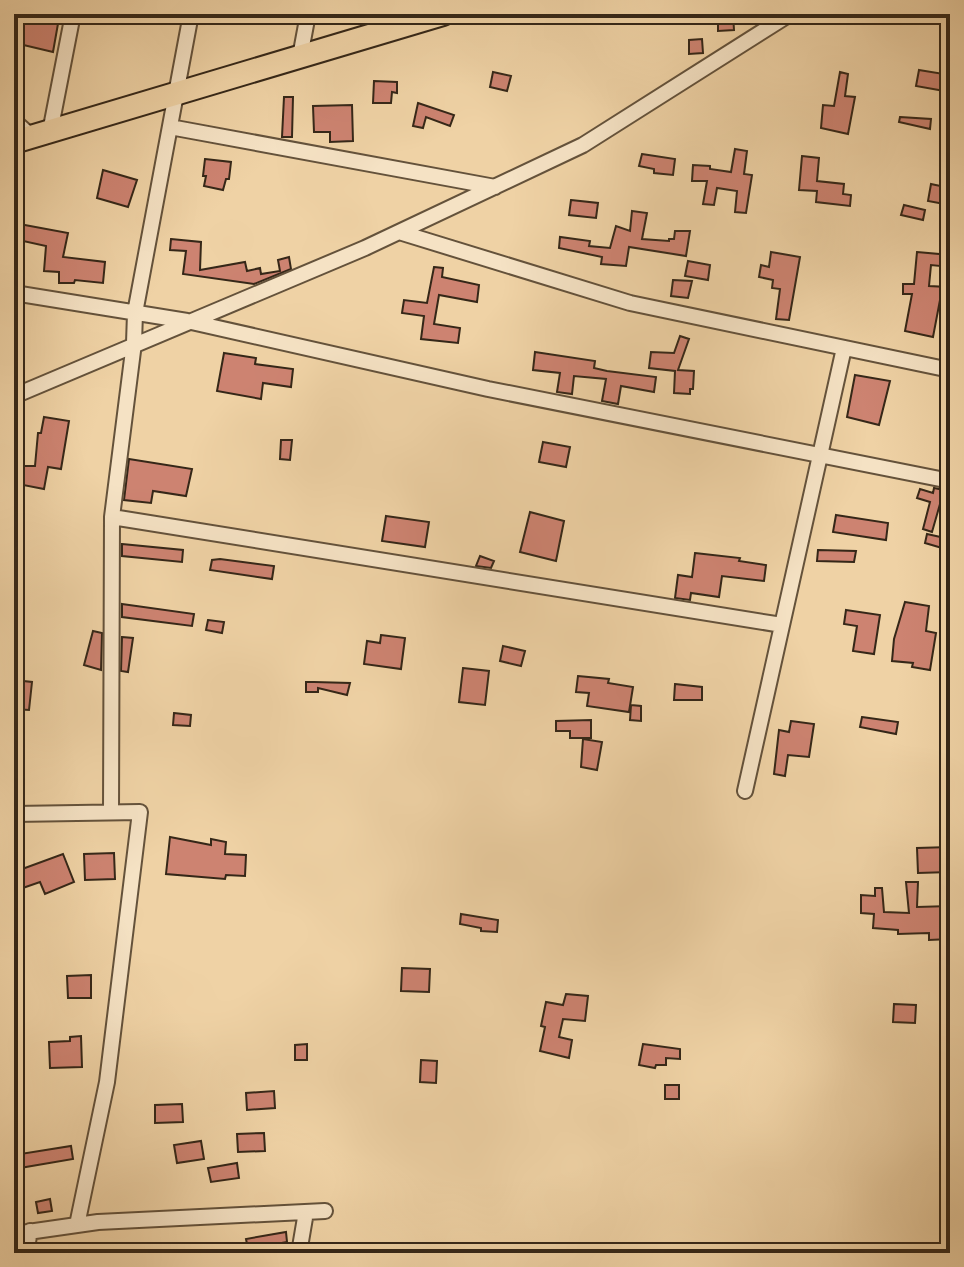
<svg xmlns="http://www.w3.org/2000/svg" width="964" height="1267" viewBox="0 0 964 1267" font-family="'IM FELL French Canon',serif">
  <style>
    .building { fill: #cd8371; stroke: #352718; stroke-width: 2 }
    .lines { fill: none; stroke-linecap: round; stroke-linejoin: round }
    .minor-casing { stroke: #64523b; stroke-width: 18 }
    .trunk-casing { stroke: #352718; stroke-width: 26 }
    .minor { stroke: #f5e2c4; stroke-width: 14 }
    .trunk { stroke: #efd2a5; stroke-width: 22 }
  </style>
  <rect width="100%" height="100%" fill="#efd2a5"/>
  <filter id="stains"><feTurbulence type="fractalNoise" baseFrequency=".0025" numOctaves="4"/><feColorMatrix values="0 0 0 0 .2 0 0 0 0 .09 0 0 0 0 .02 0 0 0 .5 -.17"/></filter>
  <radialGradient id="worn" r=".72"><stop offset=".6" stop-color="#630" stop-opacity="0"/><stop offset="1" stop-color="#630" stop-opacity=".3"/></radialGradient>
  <!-- building -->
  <path class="building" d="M26,14L59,18L53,52L15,43L18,29L14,28V18L25,20Z
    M733,14L734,30L718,31V15Z
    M702,39L703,53L689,54V40Z
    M919,70L950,75V92L916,86Z
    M493,72L511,76L507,91L490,87Z
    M840,72L848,74L845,96L855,97L848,134L821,128L823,105L834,106Z
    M374,81L397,82V93L392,92L391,103H373Z
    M284,97H293L292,137H282Z
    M418,103L454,115L450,126L426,117L423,128L413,126Z
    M352,105L353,141L330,142V132H314L313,106Z
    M900,117L931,119L930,129L899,122Z
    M735,149L747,151L744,174L752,175L746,213L735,212L737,191L717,188L714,205L703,204L707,181H692L693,165L710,166V169L731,172Z
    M642,154L675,159L673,175L654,173V169L639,166Z
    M802,156L819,158L817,181L844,184L843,194L851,195L850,206L816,202L817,191L799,190Z
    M205,159L231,162L229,179H226L223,190L204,186L206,176H203Z
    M103,170L137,180L128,207L97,198Z
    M931,184L950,188V205L928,201Z
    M571,200L598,203L596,218L569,215Z
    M904,205L925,210L923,220L901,215Z
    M632,211L647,213L642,239L669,241V239H674L675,231H690L686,256L629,247L626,266L601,264L602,257L559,248L560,237L590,241L589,246L610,248L616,226L630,231Z
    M14,223L68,233L63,257L105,262L103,283L75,280L74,283H59V272L44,271L46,246L14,239Z
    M171,239L201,242L200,270L245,262L247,271L260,268L261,274L280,271L278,260L289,257L291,269L254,284L183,274L186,251L170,250Z
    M771,252L800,257L789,320L776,319L780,289L772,288L773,280L759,277L761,265L769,267Z
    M917,252L950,255V267L931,265L929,286L948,287L947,300H940L933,337L905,331L912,294H903V284H914Z
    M688,261L710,265L708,280L685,276Z
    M434,267L443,268L442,277L479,285L477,302L439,295L434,324L460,328L458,343L421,339L424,316L402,313L404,300L427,303Z
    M673,280L692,281L688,298L671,296Z
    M680,336L689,339L678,370L694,371L693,389H690V394L674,393L675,371L649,368L651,352L674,353Z
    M535,352L595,361L594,368L607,371L656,377L654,392L621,386L618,404L602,401L606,379L574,376L572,394L557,392L560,373L533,370Z
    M224,353L256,358L255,364L293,369L291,387L263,383L261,399L217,391Z
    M855,375L890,381L879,425L847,417Z
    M44,417L69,421L61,469L48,467L44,489L23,485L22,476L23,466H35L38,433H41Z
    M281,440H292L290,460L280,459Z
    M543,442L570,447L566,467L539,462Z
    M129,459L192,469L186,496L153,491L151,503L124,500Z
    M934,488L944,490L942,495L949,497L946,506L940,504L932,532L923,529L930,502L917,498L920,489L933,493Z
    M530,512L564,521L556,561L520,552Z
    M836,515L888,523L886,540L833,532Z
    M386,516L429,522L425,547L382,541Z
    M927,534L945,538L942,548L925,543Z
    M122,544L183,550L182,562L122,556Z
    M818,550L856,551L854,562L817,561Z
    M695,553L740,558L739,561L766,565L764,581L722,576L719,597L691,593L690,600L675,598L678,575L692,577Z
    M480,556L494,561L491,568L476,566Z
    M220,559L274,566L272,579L210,570L212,560Z
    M905,602L929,606L926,631L936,633L930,670L912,667L913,663L892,661L894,639Z
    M122,604L194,614L192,626L122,617Z
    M846,610L880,615L874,654L853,651L857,626L844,624Z
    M208,620L224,622L222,633L206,630Z
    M93,631L102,633L101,670L84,665Z
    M381,635L405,638L401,669L364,664L367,641L380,643Z
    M122,637L133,638L128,672L121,671Z
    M503,646L525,651L521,666L500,661Z
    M463,668L489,671L485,705L459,702Z
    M578,676L609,679L608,683L633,687L629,712L587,706L589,693L576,692Z
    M14,680L32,682L29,710L14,709Z
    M306,682H314L350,683L347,695L318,688V692H306Z
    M675,684L702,687V700H674Z
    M631,705L641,706V721L630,720Z
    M174,713L191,715L190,726L173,725Z
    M862,717L898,722L896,734L860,727Z
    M591,720V738H570V731H556V721Z
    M791,721L814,724L809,757L788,755L785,776L774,774L779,730L789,732Z
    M583,739L602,742L597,770L581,767Z
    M170,837L211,845V839L226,842L225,854L246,855L245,876L226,875L225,879L166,874Z
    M950,847V872L918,873L917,848Z
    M114,853L115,879L85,880L84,854Z
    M63,854L74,882L45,894L40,882L14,891V872Z
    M906,882H918L917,907L950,906V939L929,940V933L898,934V930L873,928L874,914L861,913V895L875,896V888H882L884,912L909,913Z
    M461,914L498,920L497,932L481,931V928L460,924Z
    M402,968L430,969L429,992L401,991Z
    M91,975V998H68L67,976Z
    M566,994L588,996L585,1021L563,1019L559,1037L572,1040L569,1058L540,1051L545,1027L541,1026L546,1002L563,1005Z
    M894,1004L916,1005L915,1023L893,1022Z
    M81,1036L82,1067L50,1068L49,1042L70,1041V1037Z
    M307,1044V1060H295V1045Z
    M643,1044L680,1049V1059L666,1058V1065H656L655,1068L639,1065Z
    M421,1060L437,1061L436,1083L420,1082Z
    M665,1085H679V1099H665Z
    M274,1091L275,1108L247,1110L246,1093Z
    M182,1104L183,1122L155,1123V1105Z
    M264,1133L265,1151L238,1152L237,1134Z
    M201,1141L204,1159L177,1163L174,1145Z
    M71,1146L73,1159L14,1169V1155Z
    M237,1163L239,1178L211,1182L208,1168Z
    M50,1199L52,1211L38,1213L36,1202Z
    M286,1232L287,1242L248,1249L246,1239Z"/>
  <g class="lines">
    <defs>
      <path id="minor" d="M300,57L308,14
        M14,121L32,137
        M170,127L495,187
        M50,132L73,14
        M399,232L630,303L950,370
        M14,293L187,321L488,389L950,481
        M14,396L365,248L583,145L790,14
        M112,517L782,625
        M745,791L844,348
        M111,812L112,517L134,343L135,313L191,14
        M14,814L140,812L107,1082L77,1225
        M14,1234L98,1222L325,1211
        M26,1253L30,1231
        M299,1253L306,1212"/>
      <path id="trunk" d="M14,142L443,14"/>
    </defs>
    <!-- minor casing -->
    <use href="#minor" class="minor-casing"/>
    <!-- trunk casing -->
    <use href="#trunk" class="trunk-casing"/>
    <!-- minor -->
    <use href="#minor" class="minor"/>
    <!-- trunk -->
    <use href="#trunk" class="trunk"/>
  </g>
  <!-- margin -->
  <rect width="964" height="1267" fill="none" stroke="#efd2a5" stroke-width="48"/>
  <rect x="16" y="16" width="932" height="1235" fill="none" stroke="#352718" stroke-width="4"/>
  <rect x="24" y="24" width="916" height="1219" fill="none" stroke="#352718" stroke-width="2"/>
  <rect width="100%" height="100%" filter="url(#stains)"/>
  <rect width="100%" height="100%" fill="url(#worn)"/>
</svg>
